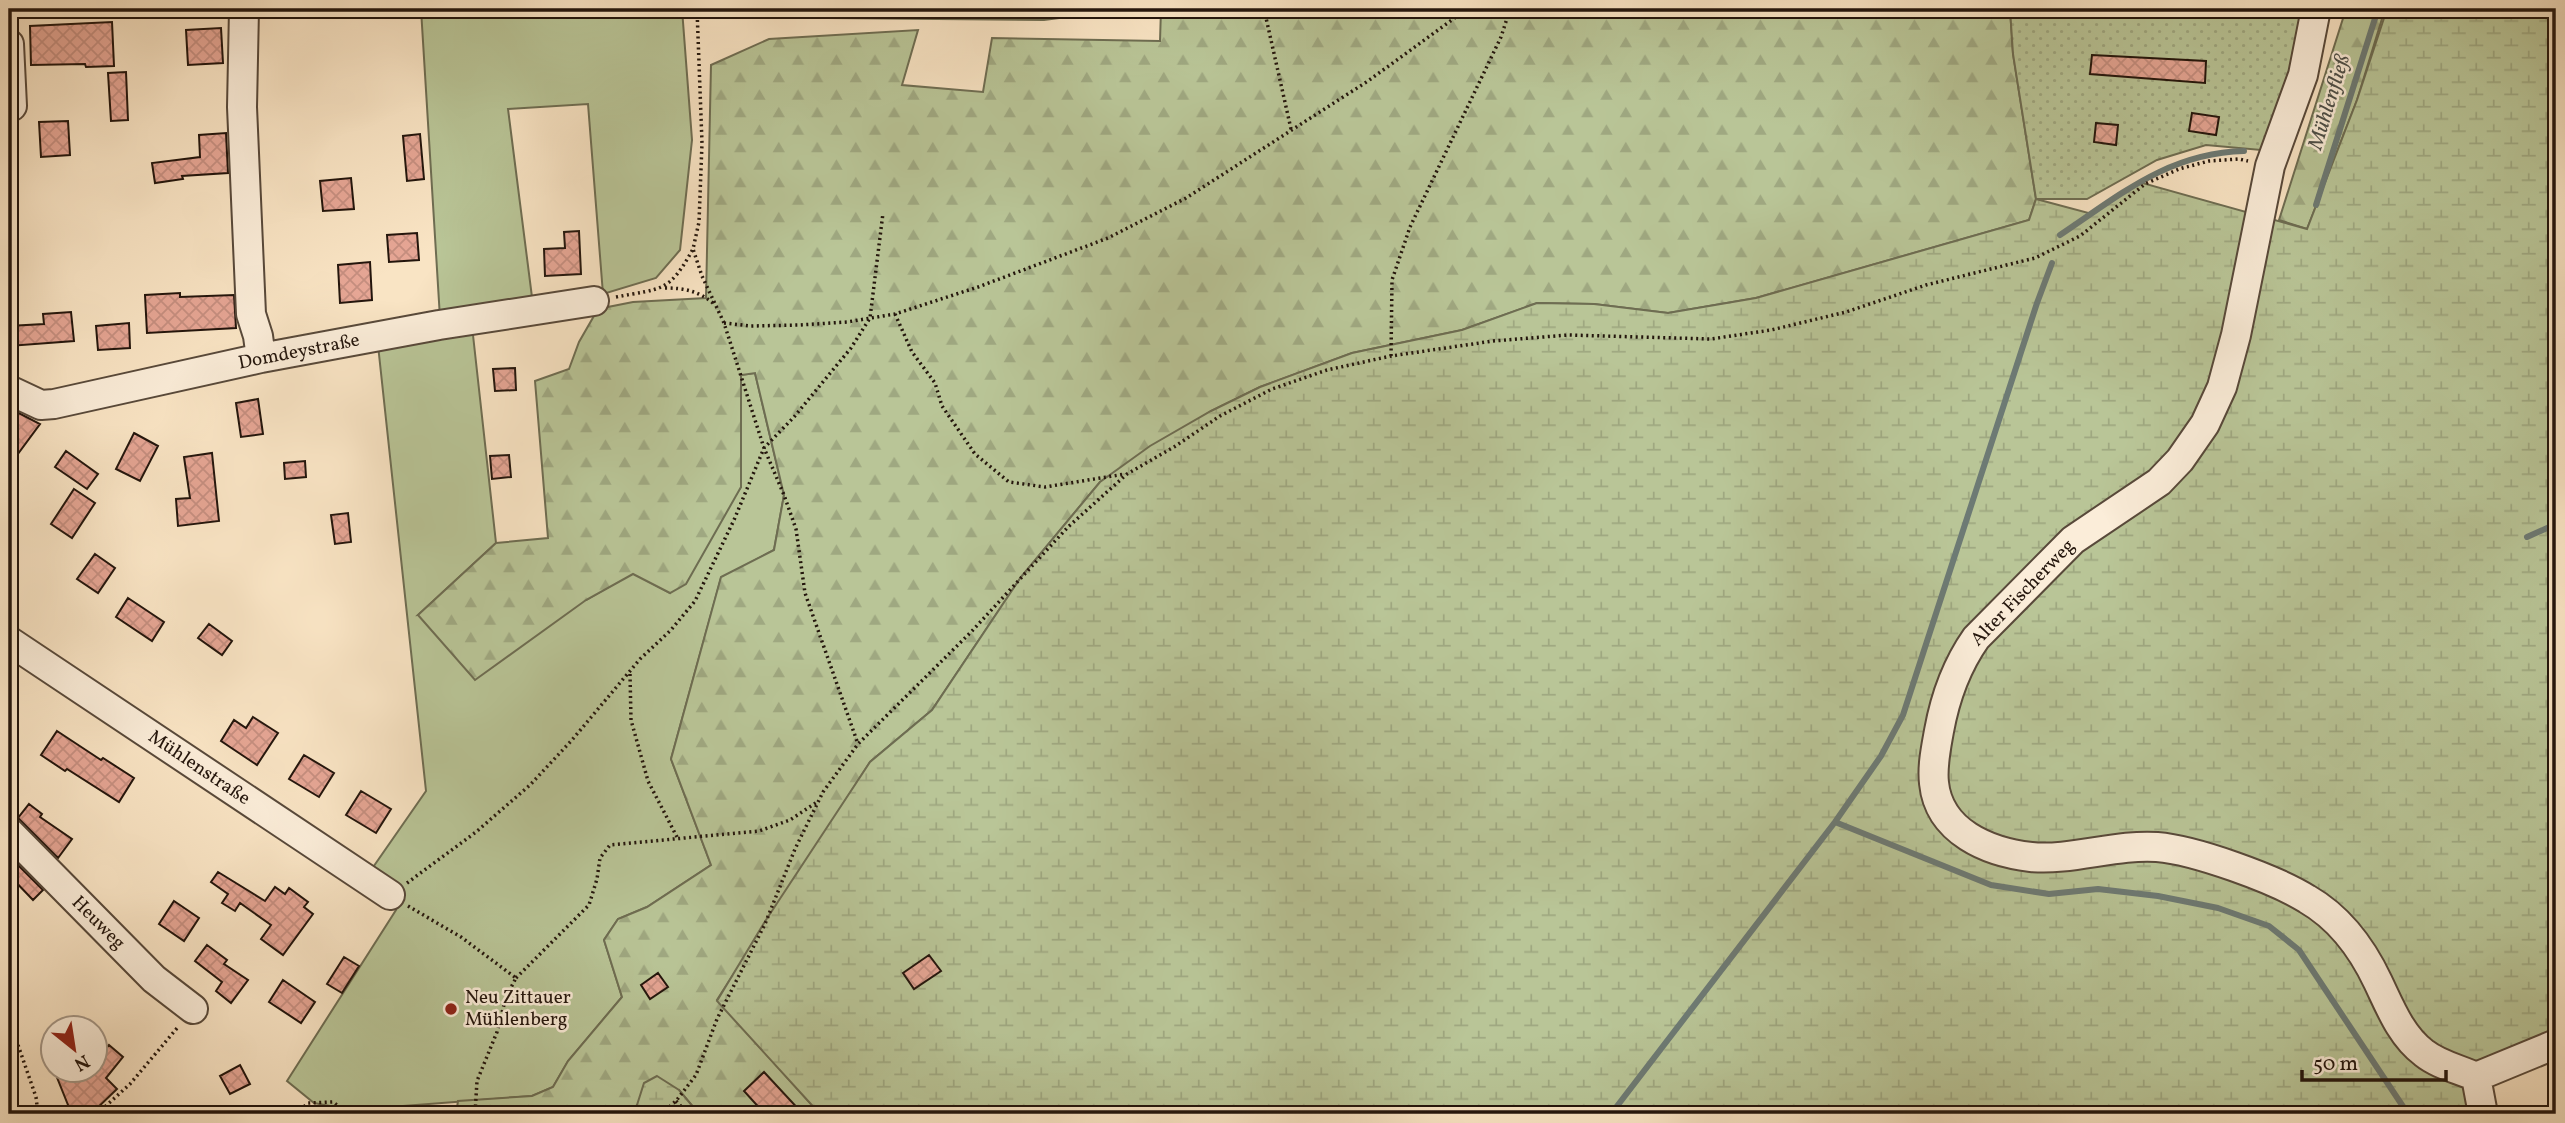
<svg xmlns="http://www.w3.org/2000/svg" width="2565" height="1123" viewBox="0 0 2565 1123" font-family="Vollkorn,serif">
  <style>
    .grass { fill: #b9c597; stroke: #6e6d52; stroke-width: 2 }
    .forest { fill: url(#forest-firs); stroke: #6e6d52; stroke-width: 2 }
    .wetland { fill: url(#wetland-marsh); stroke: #6e6d52; stroke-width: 2 }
    .park { fill: url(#park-dots); stroke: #6e6d52; stroke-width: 2 }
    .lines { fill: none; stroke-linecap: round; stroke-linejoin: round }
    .stream { stroke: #6d7a74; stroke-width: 6 }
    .building { fill: url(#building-cross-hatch); stroke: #23150c; stroke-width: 2 }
    .minor-casing { stroke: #58493a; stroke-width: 32 }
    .path { stroke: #23150c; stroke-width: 3.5; stroke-dasharray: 2 3.5; stroke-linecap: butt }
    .minor { stroke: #fbedd9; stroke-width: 28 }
    .poi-dot { fill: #8f2418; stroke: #fbedd9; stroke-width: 2.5 }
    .labels { text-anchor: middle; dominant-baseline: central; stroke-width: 5; stroke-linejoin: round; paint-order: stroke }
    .street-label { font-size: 19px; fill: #23150c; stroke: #fbedd9 }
    .poi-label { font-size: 19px; fill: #23150c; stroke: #fbedd9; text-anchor: start }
    .water-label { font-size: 21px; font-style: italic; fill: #4e5049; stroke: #fbedd9 }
  </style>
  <defs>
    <pattern id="forest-firs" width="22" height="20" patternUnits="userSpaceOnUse" patternTransform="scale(1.75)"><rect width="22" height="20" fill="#b9c597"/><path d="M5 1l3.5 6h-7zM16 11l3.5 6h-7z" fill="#9fa881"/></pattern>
    <pattern id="wetland-marsh" width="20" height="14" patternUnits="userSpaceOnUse" patternTransform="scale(1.75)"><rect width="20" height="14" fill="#b9c597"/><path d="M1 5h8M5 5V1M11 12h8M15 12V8" fill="none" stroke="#9fa881"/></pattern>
    <pattern id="park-dots" width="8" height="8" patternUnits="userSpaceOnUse" patternTransform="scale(1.75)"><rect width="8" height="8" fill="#b9c597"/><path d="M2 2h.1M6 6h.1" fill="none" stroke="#9fa881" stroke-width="1.8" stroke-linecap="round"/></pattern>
    <pattern id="building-cross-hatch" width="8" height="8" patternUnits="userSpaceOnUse" patternTransform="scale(1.75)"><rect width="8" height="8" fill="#e6a695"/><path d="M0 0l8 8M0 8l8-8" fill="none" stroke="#c58e7f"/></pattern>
  </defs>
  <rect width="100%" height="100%" fill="#f9e4c4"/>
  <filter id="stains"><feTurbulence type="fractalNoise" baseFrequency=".00286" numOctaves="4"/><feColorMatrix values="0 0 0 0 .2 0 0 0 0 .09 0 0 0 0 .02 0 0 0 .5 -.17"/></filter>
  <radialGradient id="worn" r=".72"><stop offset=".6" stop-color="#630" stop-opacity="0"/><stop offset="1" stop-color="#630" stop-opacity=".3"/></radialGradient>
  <!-- grass -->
  <path class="grass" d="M421,9H682L692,140L680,250L656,278L603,294L588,104L508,109L533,305L440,318Z
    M829,9H1079L1059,18L1044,20L829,18Z
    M472,326L496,543L418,615L586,600L633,573L670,593L741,487V375L755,373L784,495L774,550L721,578L671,759L711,865L647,907L618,919L604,940L622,997L568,1061L553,1087L532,1096L351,1110L314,1103L287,1081L396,910L360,886L426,791L378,345Z"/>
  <!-- forest -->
  <path class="forest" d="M1161,9H2010L2013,54L2036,199L2029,220L1756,298L1668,313L1594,304L1537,303L1462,330L1352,353L1260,387L1211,411L1100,482L1021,577L932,710L870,762L717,1000L820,1114H699L679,1090L637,1105L639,1114H456L458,1101L532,1096L553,1087L568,1061L622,997L604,940L618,919L647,907L711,865L671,759L721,577L774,550L784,495L755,373L741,375V487L686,584L670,593L633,574L586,600L475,680L418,615L496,543L548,538L535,381L569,369L579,342L598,309L633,302L706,298L711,65L769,39L918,30L902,85L983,92L992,38L1160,41Z
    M2346,9H2385L2357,100L2307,229L2279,220Z"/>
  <!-- wetland -->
  <path class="wetland" d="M2387,9H2556V1046L2486,1074L2484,1114H820L717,1001L764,923L870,762L932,710L1021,577L1100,482L1150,446L1211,411L1260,387L1352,353L1462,330L1537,303L1594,304L1668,313L1756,298L2029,220L2036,199L2092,214L2139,182L2307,229L2357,100Z
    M657,1076L679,1090L699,1114H639L637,1105L644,1083Z"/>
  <!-- park -->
  <path class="park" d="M2010,9H2308L2272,151L2206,145L2157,160L2087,199H2036L2013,54Z"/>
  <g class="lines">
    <!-- stream -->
    <path class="stream" d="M2316,205L2378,9
      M2060,235C2120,195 2168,153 2244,151
      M2527,537L2556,524
      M1835,822L1991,885L2049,894L2098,889L2158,896L2218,908L2269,926L2299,950L2408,1114
      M1611,1114L1835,822L1881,756L1903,715L2037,303L2052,263"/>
  </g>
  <!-- building -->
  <path class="building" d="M112,22L114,66L86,67L85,64L31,65L30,26Z
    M221,28L223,63L188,65L186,30Z
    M2092,55L2206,61L2205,83L2090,74Z
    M126,72L128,120L111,121L108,73Z
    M2192,113L2219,117L2216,135L2189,131Z
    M68,121L70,155L41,157L39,122Z
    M2096,123L2118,125L2116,145L2094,142Z
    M226,133L228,173L182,176L183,179L155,183L152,163L200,157L199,135Z
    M420,134L424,179L407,181L403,136Z
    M351,178L354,209L323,211L320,181Z
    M579,231L581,274L545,276L544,249L565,248L564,232Z
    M417,233L419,260L389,262L387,235Z
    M370,262L372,300L340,303L338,265Z
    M180,293V297L234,295L236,328L147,333L145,295Z
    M71,312L74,341L9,346V326L44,324L43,314Z
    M129,323L130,348L98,350L96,326Z
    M515,368L516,390L495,391L493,369Z
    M258,399L263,434L241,437L236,403Z
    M9,408L40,424L9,466Z
    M134,433L158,446L140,481L116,469Z
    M66,451L98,474L87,489L55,467Z
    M212,453L219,521L178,526L176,499L190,498L184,457Z
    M509,455L511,477L492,479L490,456Z
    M305,461L306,477L285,479L284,463Z
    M74,489L95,503L72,538L51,524Z
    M348,513L351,542L335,544L331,515Z
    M95,554L115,568L98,593L77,579Z
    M128,598L164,622L152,641L116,617Z
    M209,624L232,641L222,655L198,638Z
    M253,717L278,733L257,765L221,741L234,720L246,728Z
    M57,731L101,760L103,758L134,778L119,802L67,769L65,771L41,755Z
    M304,755L334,773L319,797L289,779Z
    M361,791L391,809L376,833L346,815Z
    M29,804L42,814L40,817L72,839L58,858L18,818Z
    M16,863L43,890L33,900L9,875V871Z
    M218,872L265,901L275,887L285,894L289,888L308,902L304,907L313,914L283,955L261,939L271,925L240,903L235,911L222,903L228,894L211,882Z
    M174,901L199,918L184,941L159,924Z
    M207,945L227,960L224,964L248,980L231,1003L216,991L222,982L195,961Z
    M929,955L941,971L914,989L903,973Z
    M344,957L359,966L342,993L327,984Z
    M658,973L668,987L650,999L641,985Z
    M283,980L315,1002L301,1023L269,1002Z
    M109,1045L123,1057L106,1078L117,1089L91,1114H58L68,1105L54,1070H94V1061Z
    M240,1065L250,1084L230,1094L220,1076Z
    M764,1072L803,1114H765L744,1091Z"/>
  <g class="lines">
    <defs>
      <path id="minor" d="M244,9L242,107L251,314L258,336L261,358
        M2316,9L2303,75L2270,166L2236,335L2222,387L2205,424L2180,460L2159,482L2073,540L1976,638C1957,665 1945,698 1939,731C1936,748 1932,766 1934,783C1939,832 1988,852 2031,857C2070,861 2117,844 2157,847C2195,850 2275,879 2307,899C2340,918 2362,948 2378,982C2390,1007 2401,1036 2424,1053C2439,1065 2459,1069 2476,1077
        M9,44L12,106
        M9,390L41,405L54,404L261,358L439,325L594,301
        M9,641L390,895
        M9,832L154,979L193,1009
        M2476,1077L2556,1044
        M2476,1077L2483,1114"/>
    </defs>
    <!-- minor casing -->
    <use href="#minor" class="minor-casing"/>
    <!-- path -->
    <path class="path" d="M697,9L702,143L699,222L693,249L702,276L724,323L764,448L784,495L796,529L805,593L858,744
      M1264,9L1291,129
      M665,288C684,288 699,291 714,304
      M616,297C662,288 669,293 693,249
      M895,314L912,352L935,383L942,406L975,454L1009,482L1045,487L1125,474
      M724,323L751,326L800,325L847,322L895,314L978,287L1108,238L1186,198L1368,81L1467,9
      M1391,356L1392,280L1410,227L1501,37L1510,9
      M630,674L631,720L648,781L677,837
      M407,883L476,832L530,785L572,740L640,659L671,630L695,601L734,520L764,448L794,417L851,348L870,318L883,213
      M408,906L461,937L516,978L506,997L497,1032L477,1081L475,1114
      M516,978L589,905L597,879L600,858L610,845L759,831L790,820L817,802
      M9,1019L36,1097L38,1114
      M676,1101L688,1114
      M97,1114L130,1084L178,1027
      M296,1114L308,1103L333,1102L348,1114
      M661,1114L676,1101L696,1075L717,1019L765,924L795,849L823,792L858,744L972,631L1068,527L1127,474L1174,447L1220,416L1272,389L1327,370L1391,356L1493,341L1568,335L1711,339L1771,330L1846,312L1926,285L2035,258L2080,236L2145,184L2179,169L2209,161L2239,159L2248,161"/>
    <!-- minor -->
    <use href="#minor" class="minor"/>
  </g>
  <!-- markers -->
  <circle class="poi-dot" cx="451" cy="1009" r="7"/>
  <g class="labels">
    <!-- street labels -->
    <g class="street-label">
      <text transform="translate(299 352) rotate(-11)">Domdeystraße</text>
      <text transform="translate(2023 593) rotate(-46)">Alter Fischerweg</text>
      <text transform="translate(199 768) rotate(34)">Mühlenstraße</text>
      <text transform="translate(98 923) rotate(45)">Heuweg</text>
    </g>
    <!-- poi labels -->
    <g class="poi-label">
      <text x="465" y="998">Neu Zittauer<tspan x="465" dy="22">Mühlenberg</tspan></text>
    </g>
    <!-- water labels -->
    <g class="water-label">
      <text transform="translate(2330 102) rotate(-73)">Mühlenfließ</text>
    </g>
  </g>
  <!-- margin -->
  <rect width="2565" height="1123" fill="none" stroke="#f9e4c4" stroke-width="35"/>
  <rect x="10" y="10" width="2544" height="1102" fill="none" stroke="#23150c" stroke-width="3.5"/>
  <rect x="18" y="18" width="2530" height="1088" fill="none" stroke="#23150c" stroke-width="2"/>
  <!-- north arrow -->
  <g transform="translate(74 1049) rotate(150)"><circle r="33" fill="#fbedd9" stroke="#a59787" stroke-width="2"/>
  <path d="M0-5L12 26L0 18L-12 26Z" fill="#8f2418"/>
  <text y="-10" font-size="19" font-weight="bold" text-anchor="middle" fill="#23150c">N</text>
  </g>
  <!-- scale -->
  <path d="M2302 1070v10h144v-10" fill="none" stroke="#23150c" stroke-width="3.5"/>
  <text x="2313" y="1070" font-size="21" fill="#23150c" stroke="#fbedd9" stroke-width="5" paint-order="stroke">50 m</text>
  <rect width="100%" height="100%" filter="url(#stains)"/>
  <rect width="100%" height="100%" fill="url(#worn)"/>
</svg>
